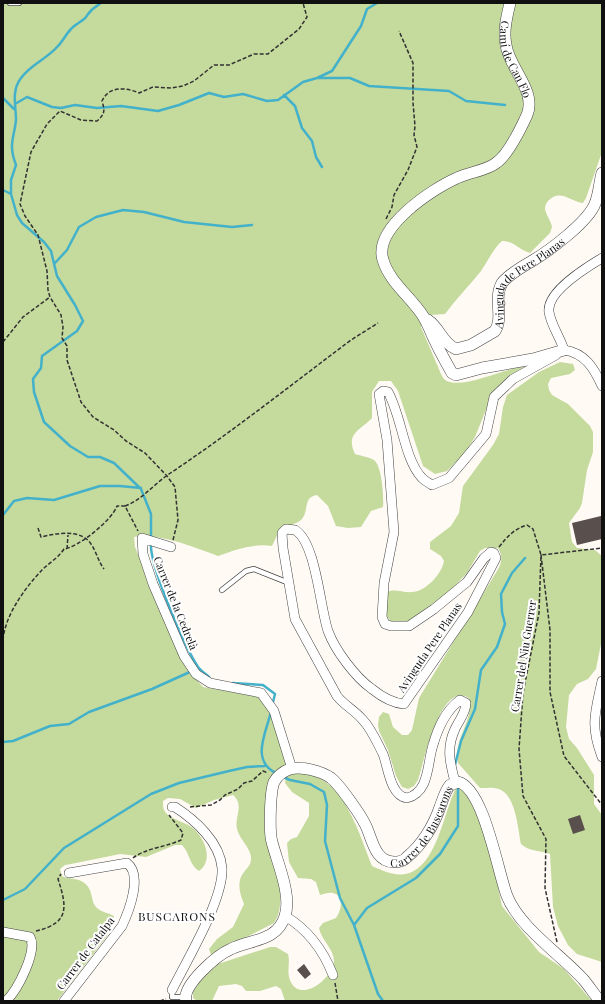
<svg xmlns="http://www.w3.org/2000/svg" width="605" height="1004" viewBox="0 0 605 1004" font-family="'Playfair Display',serif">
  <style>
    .forest { fill: #c5da9d }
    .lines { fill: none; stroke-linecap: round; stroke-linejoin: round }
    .stream { stroke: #43b1ca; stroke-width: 2.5 }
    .building { fill: #594f4d }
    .service-casing { stroke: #434343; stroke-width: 6 }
    .minor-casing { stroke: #434343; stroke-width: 10 }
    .tertiary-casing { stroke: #434343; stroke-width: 12 }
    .path { stroke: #323232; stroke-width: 1.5; stroke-dasharray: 4 2; stroke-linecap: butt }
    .service { stroke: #fff; stroke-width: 4.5 }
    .minor { stroke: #fff; stroke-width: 9 }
    .tertiary { stroke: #fff; stroke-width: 11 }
    .labels { text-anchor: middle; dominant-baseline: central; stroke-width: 4; stroke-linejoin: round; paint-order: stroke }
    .street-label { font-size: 11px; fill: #101010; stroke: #fff }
    .neighbourhood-label { font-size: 12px; letter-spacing: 1px; fill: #101010; stroke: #fff }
  </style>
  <rect width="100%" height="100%" fill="#fffaf4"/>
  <!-- forest -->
  <path class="forest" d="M3,3H602V152L586,198L583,203C571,202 560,188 548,201C546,203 545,206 545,209C546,215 551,221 552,227L550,233L530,253C519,250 514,241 502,241C493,249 488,261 481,271C469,286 456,299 445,314L430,315L421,327L441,374C443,378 445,381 450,382C468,387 506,368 526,366L510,375L492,395L475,437L465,453L447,471L435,474L423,466L398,391L391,381H379L372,392V418C361,430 345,433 355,454C361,456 369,457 374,460C382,466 384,497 383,507L371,511L361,527L348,528L336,526L328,506L317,495C302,497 310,511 301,520C295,525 286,526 280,529L272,546C254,543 234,550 218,556C196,548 157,532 134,537L135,547L159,604L193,676L203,687L259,697L271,711L288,763L270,777C270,787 268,797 268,808C269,836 291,901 274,923L211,955L209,949L217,939L233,927L244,904C240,894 236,882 244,872C247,868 251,865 251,859C252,849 239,839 237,829C234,816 245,806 233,795L214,800L196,808L180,799L168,798L163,801C163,806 163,809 166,813C174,821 187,822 195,830C206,841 213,861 199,871C189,865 190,853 182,845H175L146,857L120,854L71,864L65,865L60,869L62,876C68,879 75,878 81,881C95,888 89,900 97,908C101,912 109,913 114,916L107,936L57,1001H3Z
    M560,362L573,364L575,370L570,374L551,378L548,384L549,390L552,395L568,404L590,426L593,432V452L587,470L582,503L580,508L569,523L572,542L577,548L595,550L602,556V639L596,669L588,679L577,684L569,695L566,727L569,739L577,748L594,775V804L602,815V962L577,954L568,945L558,926L553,907L550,854C540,850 530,852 521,844C518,830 516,795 499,789C493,787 486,788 480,788L458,763C453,738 475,719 469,698C440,680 424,762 418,780L414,786L408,789L402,787L396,776L388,750L379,731L378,725L379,717L383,712L389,714L393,727L402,735H408L412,730L419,698L497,571C502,563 503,556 498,548H485L480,551L467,573L449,592L406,623L392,622L388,618L385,612L387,592C396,588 402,593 412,592C425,592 442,574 444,561L441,556L430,549V542L451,526L459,513L463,486L493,445L499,434L503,407L507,395L539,372Z
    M296,772C302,773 309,773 315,776C347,789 360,836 372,866C379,869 387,873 395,874C435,881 443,813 456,788L468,789L489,845L502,906L539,952L564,969L592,1001H285L281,989L276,986L260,991H246L242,986L236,984L219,986L212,1001H197L193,998V992L200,981L218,964L270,947H276L288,954C291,964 285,973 292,984C304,1002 334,976 334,961C334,949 321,940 319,928L323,923L336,918C341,911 345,896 333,893C329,892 324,894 320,895L316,882L311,879L298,878L289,862L287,843L291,839L297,837L309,816V803L292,792L285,783L286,776Z"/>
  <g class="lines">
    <!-- stream -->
    <path class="stream" d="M101,3C91,10 92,9 86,17C82,22 75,24 71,29C66,34 63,41 58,46C47,59 31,64 21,78C11,91 16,106 16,120C14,139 8,144 16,165L11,180V194L17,215L22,223L44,242L51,251L57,276L75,305L83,321L77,331L42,356L41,368L33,379L34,392L44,422L70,446L88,457H100L114,463L141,489L151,514V538
      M319,78H350L369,86L449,91L466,101L505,105
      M284,95L295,106L302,128L312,141L316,157L322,167
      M3,98L14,109
      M15,104L27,97L52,107L61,108L75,105L97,108L121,106L158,111L179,105L209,93L224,97L243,94L267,101L278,100L303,82L317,78L332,71L361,26L367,9L377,3
      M3,190L11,194
      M55,263L67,250L79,227L96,217L123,210L144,212L184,222L232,227L252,225
      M3,515L14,501L27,498L54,500L100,486H120L141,488
      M151,543C149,565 185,647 198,667C201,671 206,674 209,677
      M233,683L263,685L275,694L272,706
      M271,712C265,735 251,761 276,773
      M3,742L13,741L50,726L69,724L89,712L152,689L192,671
      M455,765L461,741L475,709L481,670L497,647L505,624L502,612L501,594L512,573L525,558
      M283,777L290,780L310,784L324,792L327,805L325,841L340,898L354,925L378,994L383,1001
      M3,900L25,889L64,848L151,794L179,783L229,771L247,767L265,766
      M354,925L367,908L416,878L440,854L458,826V787"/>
  </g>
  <!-- building -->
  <path class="building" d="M601,516L602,539L577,545L572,523Z
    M580,815L585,830L573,834L568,819Z
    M304,964L311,974L305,979L297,970Z"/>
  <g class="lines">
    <defs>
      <path id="service" d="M10,3H19
        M222,590L246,571L254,569L289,583
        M172,990V997H185"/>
      <path id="minor" d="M564,350C560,337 551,325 549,312C546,292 587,267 602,258
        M564,350C585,353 594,368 602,386
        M171,547L142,538L143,554L153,584L184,656L196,674L210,683L261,693L274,711L292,769
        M602,681C595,713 590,725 602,757
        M455,782C450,763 446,748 455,729C459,720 466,713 466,703L460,700C445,711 438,728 433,745C427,763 430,792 407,798C390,796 388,766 383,754C377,742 371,728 362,719C354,710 344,705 337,696L295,619L283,548L282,533L286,529L295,530C316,542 320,608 328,631C335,650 355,677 372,689C382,697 392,703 404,704L468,612L496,558L494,553L491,552L484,558L467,582L434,609L409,626H391L385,624L382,617L384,583L394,532L387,440L379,394L383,391L388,392C402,417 404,459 422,478C425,481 429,483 432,485L449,478L486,434L494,397L513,379L556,355
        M172,807H175C195,820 220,842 222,868C224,899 187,960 172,990
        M285,916C309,930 323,950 333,975
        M3,932L30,937C38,951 17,991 6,1001
        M64,1001L122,926C129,911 143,875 127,863L69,873"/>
      <g id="tertiary">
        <path id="s1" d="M510,3C507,16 503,31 506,45C509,68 537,91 527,115C521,128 508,155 496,163C486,171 469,172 457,178C432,189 373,228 383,260C390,283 411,297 423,316C428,324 431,333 435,341C440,352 446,362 452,373L456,375L482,368L533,359L564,350"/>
        <path id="s2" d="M428,320C440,328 442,343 456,349L471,345L495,331C504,317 493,299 502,283C509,274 522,267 532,261C549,251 585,224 594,206C599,196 599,184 602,173"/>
        <path id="s3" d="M186,1001C182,985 217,955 231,949C251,939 277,942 285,916C292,895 277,862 272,842C269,832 270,792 274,782C277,776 284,771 290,769C302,766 321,771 331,778C339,784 360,814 365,824C372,837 374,862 394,862C399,862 404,861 407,857C422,845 434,825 440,807C443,799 445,791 450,785L458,782C484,788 498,873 507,896C520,928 560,954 583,979C589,986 594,994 600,1001"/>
      </g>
    </defs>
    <!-- service casing -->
    <use href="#service" class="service-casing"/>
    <!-- minor casing -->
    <use href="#minor" class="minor-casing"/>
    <!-- tertiary casing -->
    <use href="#tertiary" class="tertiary-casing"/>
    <!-- path -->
    <path class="path" d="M386,219L392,207L394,195L408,170L417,147L414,135L415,126L413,103V63L399,31
      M3,342L23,317L50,297
      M125,506C142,500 154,484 169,474C232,432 291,385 351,340L378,323
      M38,528L41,537C56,533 82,529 91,544C97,553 98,561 104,569
      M173,540L178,520L175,487L167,476L145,453L126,441L114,430L93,417L81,402L67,360V346L62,338L63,327L61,315L50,297L48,290L47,271L38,235L25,216L20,204L31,152L47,124L60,111L81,120L97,121C105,114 105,111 102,101C109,86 125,87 139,93L153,87L171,88L183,86L194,81L214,65H229L254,54H268L299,29L307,17L303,3
      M499,547C508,536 514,529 527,525L533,529L541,555L602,548
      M67,549L68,535
      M3,640C5,615 25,588 42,570C49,563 58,558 64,549C79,547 112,520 117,506H125L138,531
      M190,807L211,805L220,800L225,795L238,789L244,783L252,781L263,771L268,773
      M133,858C146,848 166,847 181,840L183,833L169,815
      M36,931C70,923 67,907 58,879L61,874
      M557,942L545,888L546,839L523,796L519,749L523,693L539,613L541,555L550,630V692L564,756L602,805
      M335,983L338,1001
      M160,1001L166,999"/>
    <!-- service -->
    <use href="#service" class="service"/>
    <!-- minor -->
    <use href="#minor" class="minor"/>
    <!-- tertiary -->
    <use href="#tertiary" class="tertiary"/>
  </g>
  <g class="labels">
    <!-- street labels -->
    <g class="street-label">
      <text stroke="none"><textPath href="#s1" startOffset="59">Camí de Can Flo</textPath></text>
      <text stroke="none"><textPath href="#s2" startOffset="148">Avinguda de Pere Planas</textPath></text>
      <text transform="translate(176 603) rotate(68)">Carrer de la Cedrelà</text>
      <text transform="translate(429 647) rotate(-56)">Avinguda Pere Planas</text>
      <text transform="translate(523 656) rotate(-81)">Carrer del Niu Guerrer</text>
      <text stroke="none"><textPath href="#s3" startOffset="494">Carrer de Buscarons</textPath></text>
      <text transform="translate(85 953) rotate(-53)">Carrer de Catalpa</text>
    </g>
    <!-- neighbourhood labels -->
    <g class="neighbourhood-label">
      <text x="177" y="916">BUSCARONS</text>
    </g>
  </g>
  <!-- border -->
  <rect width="605" height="1004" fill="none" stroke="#101010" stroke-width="8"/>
</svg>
